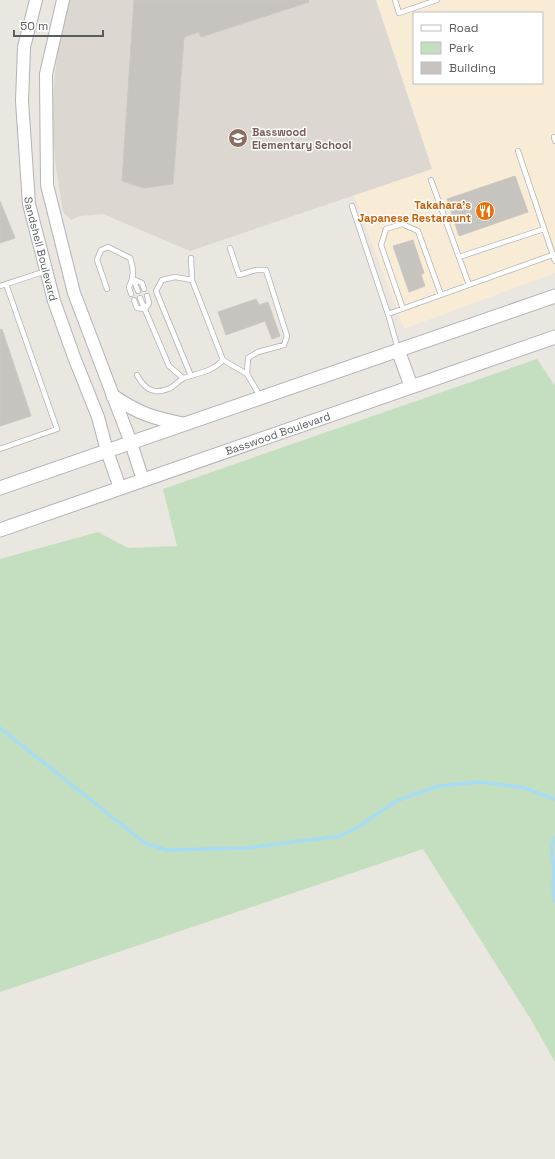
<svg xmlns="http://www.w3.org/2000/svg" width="555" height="1159" viewBox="0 0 555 1159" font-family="'Space Grotesk',sans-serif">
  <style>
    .commercial { fill: #f8ecd7; fill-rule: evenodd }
    .education { fill: #dcd8d1 }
    .green { fill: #c4dfbf }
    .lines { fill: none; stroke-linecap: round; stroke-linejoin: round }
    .stream { stroke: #a7dcf3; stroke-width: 3.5 }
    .building { fill: #c7c3bf; stroke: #cdc7bf }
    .service-casing { stroke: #b1b3b6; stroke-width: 6 }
    .tertiary-casing { stroke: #b1b3b6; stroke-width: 14 }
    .secondary-casing { stroke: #b0b3b6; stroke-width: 15 }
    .service { stroke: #fff; stroke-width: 4.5 }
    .tertiary { stroke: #fff; stroke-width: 12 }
    .secondary { stroke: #fff; stroke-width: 13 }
    .labels { text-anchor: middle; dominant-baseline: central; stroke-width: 3; stroke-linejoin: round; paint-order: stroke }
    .education-label { font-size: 11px; font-weight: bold; fill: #785e54; stroke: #fff; text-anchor: start }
    .food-label { font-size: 11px; font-weight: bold; fill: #c56008; stroke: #fff; text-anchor: end }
    .street-label { font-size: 11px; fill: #595c5f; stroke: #fff }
  </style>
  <rect width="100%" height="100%" fill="#eae6e0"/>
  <!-- commercial -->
  <path class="commercial" d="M376,0H555V273L404,329L354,195L432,168ZM414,13H542V83H414Z"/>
  <!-- education -->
  <path class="education" d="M70,0H376L432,169L190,251L103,214L80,216L71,220L63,212L55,161L52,115L55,73L61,31Z"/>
  <!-- green -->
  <path class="green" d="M537,359L555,386V1062L530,1018L423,849L0,992V559L98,532L128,548L177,546L163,489Z"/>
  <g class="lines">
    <!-- stream -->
    <path class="stream" d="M0,728L145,843L166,850L247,848L340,836L357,828L396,801L439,786L480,782L521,787L555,799
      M555,838C549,851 554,857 554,869C554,880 551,890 555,901"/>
  </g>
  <!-- building -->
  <path class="building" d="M134,0H308L309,2L201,37L199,32L184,37L173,184L144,188L122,181Z
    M515,176L528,212L459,236L447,199Z
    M0,201L15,238L0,243Z
    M413,240L424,273L421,275L425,286L409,292L393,246Z
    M256,299L259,305L268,302L280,336L272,339L265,321L226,335L218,312Z
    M2,329L31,416L0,426V330Z"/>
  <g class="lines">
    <defs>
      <path id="service" d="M395,0L399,13L437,0
        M554,137L555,141
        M518,151L555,261
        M431,180L469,285
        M352,206L388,314L398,349
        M230,248L239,275L256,270H266L287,336L284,345L258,352L248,358L247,374L260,396
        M459,257L544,229
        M191,258L192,280L223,360L247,374
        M133,279L142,283L144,289
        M133,279L138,291
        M0,286L46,271
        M107,289L97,260L101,250L108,247L130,258C134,269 134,277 129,287L131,294
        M140,298L169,366L183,378
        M134,300L137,308L145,309
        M145,309L149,303L147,296
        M403,309L381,245L386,229L402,224L418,231L441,295
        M388,314L555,254
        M137,375C145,390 155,396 172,387C176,384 180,380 184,378C198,373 212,372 223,360
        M191,376L156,291L162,280L175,277L192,280
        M0,449L57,429L6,284"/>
      <g id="tertiary">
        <path id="s1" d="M36,0L24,47L22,101L29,204L54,301L74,357L98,417L107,451L120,488"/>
        <path d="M63,0L46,74L47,185L74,293L131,443L143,480"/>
      </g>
      <g id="secondary">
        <path d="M398,350L411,386"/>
        <path d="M113,396C139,414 154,418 183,424"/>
        <path d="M0,488L555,296"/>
        <path id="s2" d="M0,530L555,337"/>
      </g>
    </defs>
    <!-- service casing -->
    <use href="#service" class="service-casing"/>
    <!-- tertiary casing -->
    <use href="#tertiary" class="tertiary-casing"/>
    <!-- secondary casing -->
    <use href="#secondary" class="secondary-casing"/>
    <!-- service -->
    <use href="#service" class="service"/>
    <!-- tertiary -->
    <use href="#tertiary" class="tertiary"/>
    <!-- secondary -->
    <use href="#secondary" class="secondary"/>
  </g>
  <!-- icons -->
  <defs>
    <symbol id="school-disc" viewBox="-11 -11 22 22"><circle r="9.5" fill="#8d6e63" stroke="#fff"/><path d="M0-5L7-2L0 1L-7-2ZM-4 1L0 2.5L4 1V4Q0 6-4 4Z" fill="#fff"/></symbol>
    <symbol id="restaurant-disc" viewBox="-11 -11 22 22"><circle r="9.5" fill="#e8710a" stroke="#fff"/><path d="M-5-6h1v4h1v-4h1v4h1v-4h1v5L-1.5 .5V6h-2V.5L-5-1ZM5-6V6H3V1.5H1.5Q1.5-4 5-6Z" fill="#fff"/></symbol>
  </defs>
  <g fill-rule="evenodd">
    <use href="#school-disc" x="227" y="127" width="22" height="22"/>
    <use href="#restaurant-disc" x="474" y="200" width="22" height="22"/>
  </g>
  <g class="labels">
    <!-- education labels -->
    <g class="education-label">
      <text x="252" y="132">Basswood<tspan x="252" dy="13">Elementary School</tspan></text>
    </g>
    <!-- food labels -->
    <g class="food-label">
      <text x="471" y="205">Takahara's<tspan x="471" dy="13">Japanese Restaraunt</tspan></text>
    </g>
    <!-- street labels -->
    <g class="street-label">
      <text stroke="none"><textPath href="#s1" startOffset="252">Sandshell Boulevard</textPath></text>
      <text stroke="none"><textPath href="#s2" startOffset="294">Basswood Boulevard</textPath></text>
    </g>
  </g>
  <!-- legend -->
  <rect x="413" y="12" width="130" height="72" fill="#ffffff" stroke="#bdbebf"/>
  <rect x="421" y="25" width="20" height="6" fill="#ffffff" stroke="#bdbebf"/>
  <text x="449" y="32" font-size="12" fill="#595c5f">Road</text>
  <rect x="421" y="42" width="20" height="12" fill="#c4dfbf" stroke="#bdbebf"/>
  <text x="449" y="52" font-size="12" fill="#595c5f">Park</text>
  <rect x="421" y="62" width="20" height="12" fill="#c7c3bf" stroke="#bdbebf"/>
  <text x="449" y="72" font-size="12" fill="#595c5f">Building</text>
  <!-- scale -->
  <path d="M14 30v6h89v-6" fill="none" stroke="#595c5f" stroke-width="2"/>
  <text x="20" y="30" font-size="12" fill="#595c5f" stroke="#ffffff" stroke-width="3" paint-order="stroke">50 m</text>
</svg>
